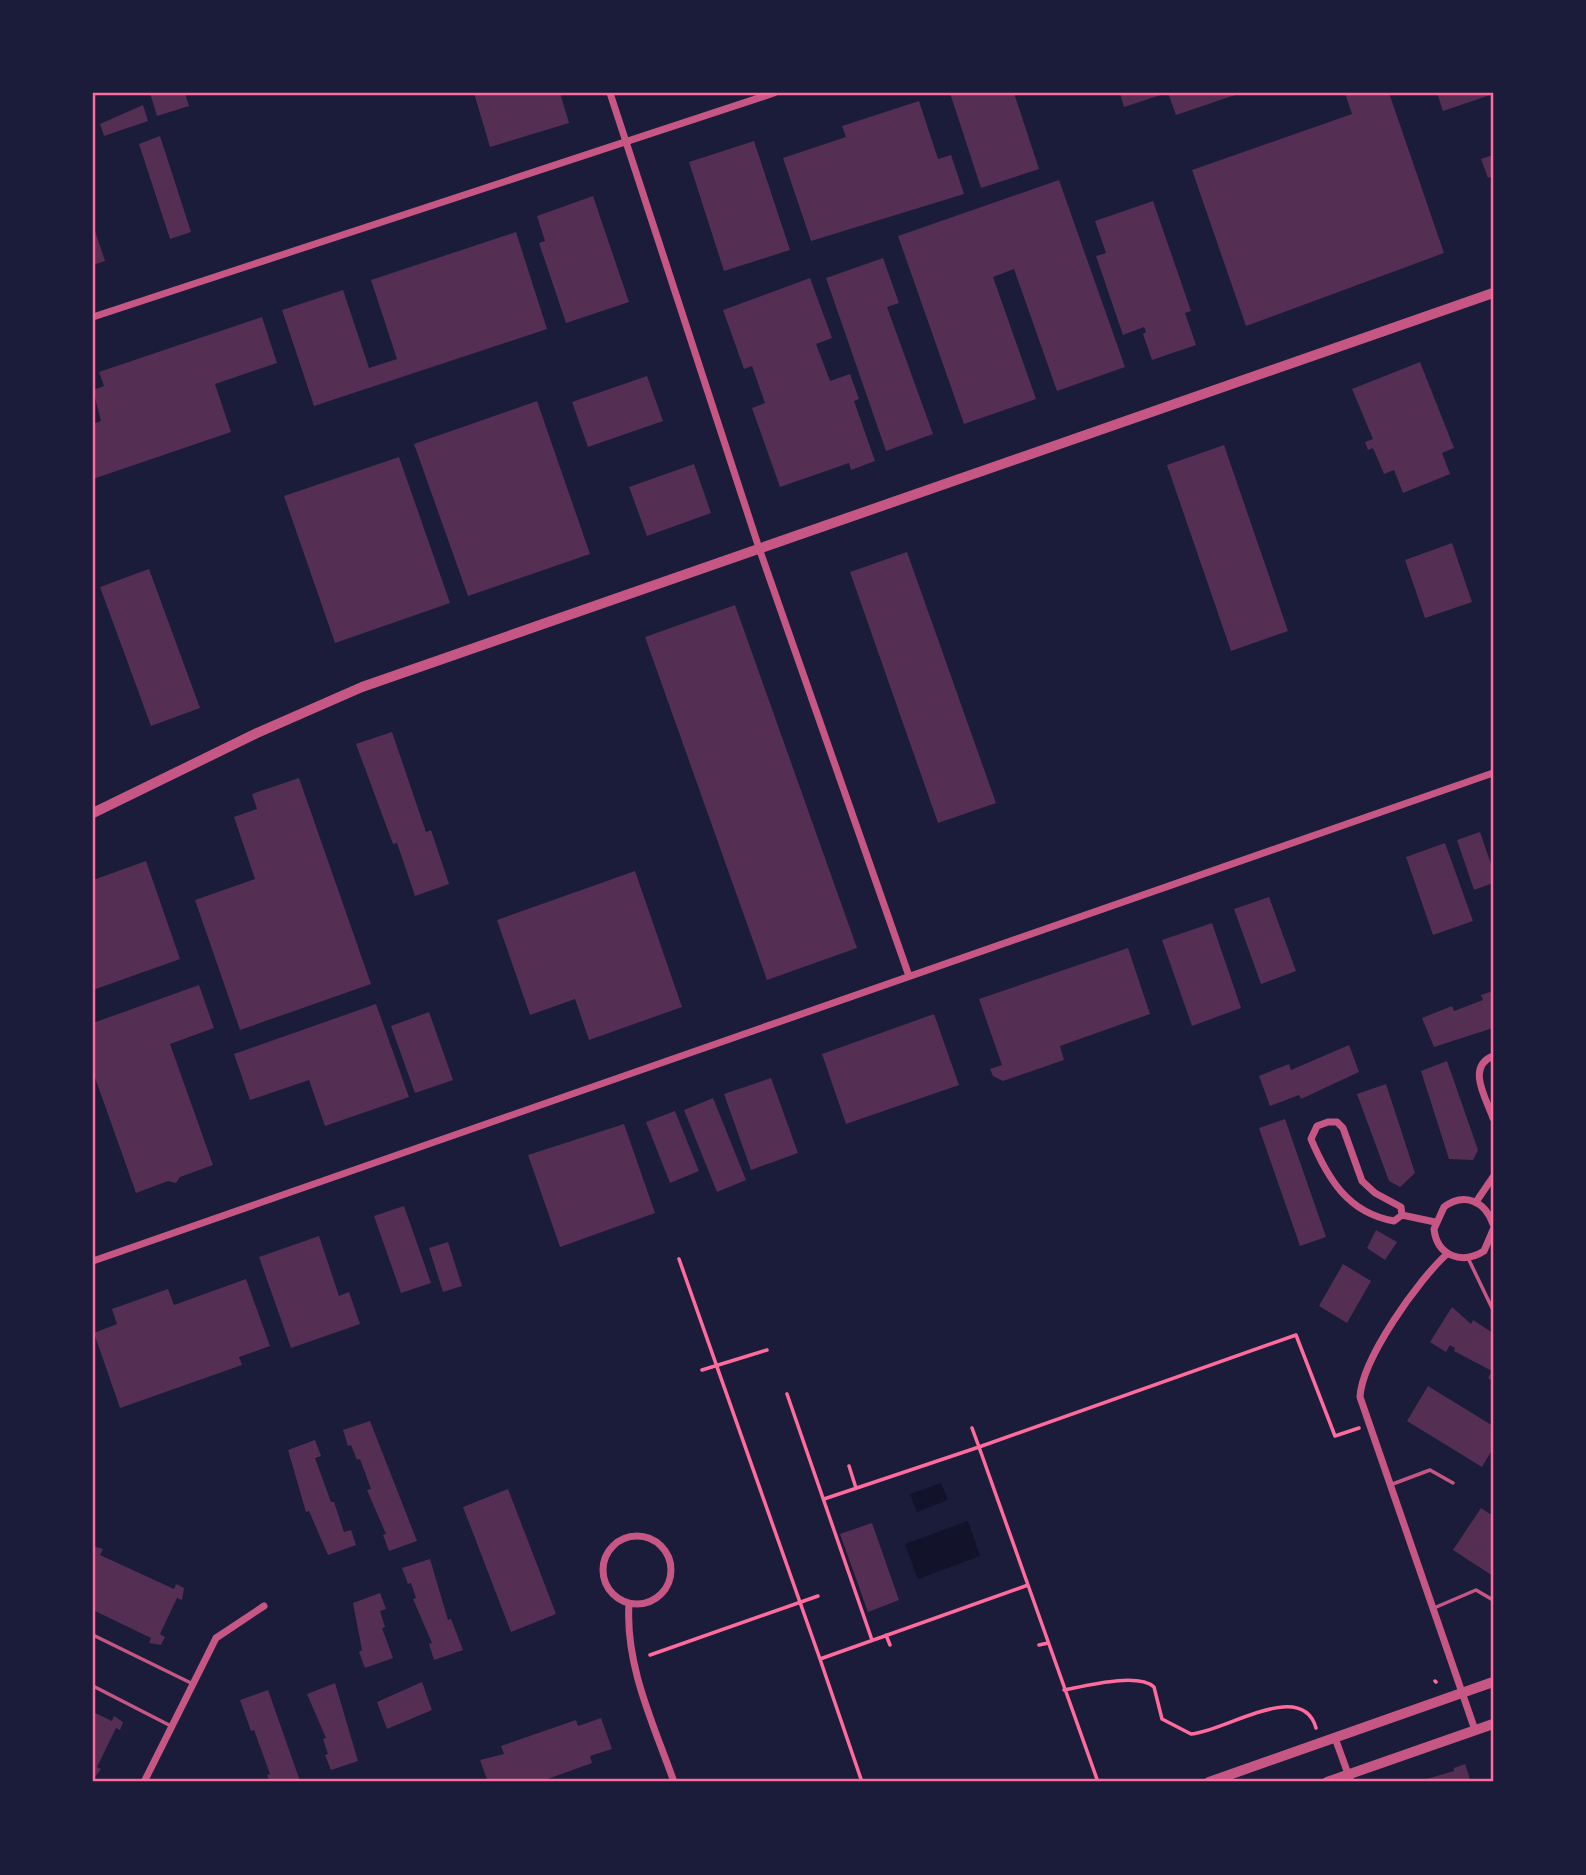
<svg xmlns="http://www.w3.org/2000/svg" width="1586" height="1875" viewBox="0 0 1586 1875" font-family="'Public Sans',sans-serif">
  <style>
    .water { fill: #12122b }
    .building { fill: #542f53 }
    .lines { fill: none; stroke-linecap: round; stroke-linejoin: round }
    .path { stroke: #ff6b9d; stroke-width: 3.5 }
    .service { stroke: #c65784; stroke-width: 3.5 }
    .minor { stroke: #c65784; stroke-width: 7 }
    .tertiary { stroke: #c65784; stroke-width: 10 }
    .neatline { fill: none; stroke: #ff6b9d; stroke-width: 2.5 }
  </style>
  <rect width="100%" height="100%" fill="#1b1b3a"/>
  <!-- water -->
  <path class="water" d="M941,1483L948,1500L917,1512L910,1494Z
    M968,1521L980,1556L918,1579L905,1544Z"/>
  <!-- building -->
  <path class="building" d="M150,93H185L189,106L157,116Z
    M474,93H560L569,123L490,147Z
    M950,93H1014L1039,169L981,188Z
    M1120,93H1167L1124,107Z
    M1168,93H1241L1176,115Z
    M1345,93H1389L1444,253L1246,326L1192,170L1352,114Z
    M1437,93H1493V94L1443,111Z
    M919,101L938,159L951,155L964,194L811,241L783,158L846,137L842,126Z
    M143,105L148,121L104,136L100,124Z
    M160,136L191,232L170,239L139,144Z
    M754,141L790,250L724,271L689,162Z
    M1493,155V176L1488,178L1481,159Z
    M1059,180L1125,367L1057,391L1014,269L993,277L1036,399L964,424L898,236Z
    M593,196L629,302L566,323L539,243L545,241L537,216Z
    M1153,201L1191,311L1185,313L1196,345L1152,360L1143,334L1146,332L1144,327L1123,335L1096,256L1106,253L1095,221Z
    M93,225L105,261L93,265Z
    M516,232L547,329L314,406L282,310L343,290L369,368L397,359L371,280Z
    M883,258L899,303L887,307L933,434L886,451L826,278Z
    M810,278L832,338L816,344L830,381L850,374L859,399L854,401L875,461L851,470L849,463L780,487L752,408L765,403L752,366L744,369L723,310Z
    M262,317L277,363L215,384L231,432L93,479V424L101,421L93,390L104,386L99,372Z
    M1420,362L1454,448L1442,453L1450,474L1403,493L1394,470L1384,474L1373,448L1368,450L1365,442L1373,439L1352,389Z
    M647,376L663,421L588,447L572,402Z
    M537,401L590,554L468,596L414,444Z
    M1224,445L1288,631L1231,651L1167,465Z
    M399,457L450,603L335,643L284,496Z
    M694,464L711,513L647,536L629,487Z
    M1452,543L1472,602L1425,618L1405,560Z
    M907,552L996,803L938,823L850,572Z
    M149,569L200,708L151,726L100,587Z
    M735,605L857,948L767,980L645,637Z
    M392,732L426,832L431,830L449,884L415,896L397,843L393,844L356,744Z
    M299,778L371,984L240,1030L195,900L255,879L234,817L257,809L252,794Z
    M1480,832L1493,870V883L1474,890L1457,840Z
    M1445,843L1473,921L1433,935L1406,857Z
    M146,861L180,959L93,990V880Z
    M635,871L682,1007L589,1040L575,999L530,1015L497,920Z
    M1269,897L1296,971L1261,984L1234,909Z
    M1212,923L1241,1008L1192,1026L1162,940Z
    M1128,948L1150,1014L1060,1046L1064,1060L1003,1081L993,1076L990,1069L1002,1065L979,999Z
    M199,985L214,1028L170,1044L213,1165L180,1177L176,1183L168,1181L136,1193L93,1072V1023Z
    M1493,991V1028L1434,1047L1422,1018L1452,1006L1454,1011L1483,1000L1481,995Z
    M376,1004L409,1097L325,1126L309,1080L250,1100L234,1054Z
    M429,1012L453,1080L415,1093L391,1026Z
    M934,1014L959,1085L846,1124L822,1054Z
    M1349,1045L1359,1072L1301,1099L1299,1095L1270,1106L1259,1076L1289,1064L1291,1070Z
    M1447,1061L1478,1150L1473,1160L1449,1159L1421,1071Z
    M771,1078L798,1153L751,1170L724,1094Z
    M1386,1084L1415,1173L1400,1187L1389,1181L1357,1094Z
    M713,1098L746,1180L717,1192L684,1110Z
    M675,1111L699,1171L670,1183L646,1122Z
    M1285,1119L1326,1237L1300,1246L1259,1128Z
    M624,1124L655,1213L560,1247L528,1155Z
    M404,1206L431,1283L401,1293L374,1216Z
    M1376,1230L1397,1242L1385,1260L1367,1248Z
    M319,1236L339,1296L349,1292L360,1324L291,1348L259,1257Z
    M448,1242L462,1286L443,1292L429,1248Z
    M1343,1264L1371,1281L1347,1323L1319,1306Z
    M246,1279L270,1346L239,1357L242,1365L120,1408L94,1333L117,1324L112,1309L168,1289L174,1305Z
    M1452,1307L1471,1324L1473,1320L1493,1333V1381L1488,1378L1492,1371L1454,1351L1455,1348L1450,1345L1446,1352L1430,1342Z
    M1428,1386L1493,1426V1448L1482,1467L1407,1421Z
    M370,1421L417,1541L389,1551L383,1535L386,1534L367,1490L371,1489L360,1459L357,1460L351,1445L348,1446L343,1430Z
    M315,1440L321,1456L315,1458L331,1502H334L344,1532L351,1530L356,1545L328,1555L309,1511L306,1512L288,1450Z
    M508,1489L556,1614L511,1632L463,1507Z
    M1481,1508L1493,1516V1576L1453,1550Z
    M872,1523L899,1600L868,1612L840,1534Z
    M93,1546L103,1549L100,1555L174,1589L176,1584L184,1588L182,1600L177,1598L160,1634L165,1637L161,1645L149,1643L151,1638L93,1610Z
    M430,1559L448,1620L451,1619L463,1650L434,1660L429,1644L432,1643L413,1599L416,1598L411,1583L408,1584L402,1568Z
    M380,1593L386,1609L380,1611L385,1627L382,1628L393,1658L365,1668L359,1652L362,1650L353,1603Z
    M422,1682L432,1710L387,1729L377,1702Z
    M335,1683L358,1761L331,1770L325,1755L328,1754L323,1739L326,1738L307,1694Z
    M268,1690L300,1781L298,1782H270L267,1775L270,1774L254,1730L251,1731L240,1700Z
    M93,1712L112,1721L114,1716L123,1722L120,1730L116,1728L97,1767L101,1769L95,1777Z
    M601,1718L612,1749L590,1756L592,1763L542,1781L488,1782L480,1760L504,1754L501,1746L576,1720L578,1726Z
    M1465,1764L1471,1782H1416L1454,1771V1768Z"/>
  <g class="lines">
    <!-- path -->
    <path class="path" d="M679,1259L820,1659
      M702,1370L767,1350
      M787,1394L872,1640
      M849,1466L856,1488
      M824,1499L979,1447L972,1428
      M1028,1585L1098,1782
      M886,1635L890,1645
      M1039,1645L1048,1643
      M650,1655L818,1596
      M1435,1681L1436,1682
      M1064,1690C1085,1686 1138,1672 1154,1687L1162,1719L1191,1734C1224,1732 1302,1678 1316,1728
      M862,1782L820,1659L1028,1585L979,1447L1296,1335L1335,1436L1359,1428"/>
    <!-- service -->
    <path class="service" d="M1468,1258L1493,1310
      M1390,1485L1430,1470L1453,1483
      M1434,1608L1476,1590L1493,1600
      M93,1635L193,1684
      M93,1686L171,1726"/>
    <!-- minor -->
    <path class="minor" d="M610,93L759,548L909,976
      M93,317L774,93
      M1493,1056C1466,1067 1486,1098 1493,1118
      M1328,1122H1337L1343,1128L1362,1181L1375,1193L1401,1207L1402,1215L1394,1221C1348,1213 1328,1179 1311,1139L1317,1126Z
      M1476,1202L1493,1177
      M1402,1215L1435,1222
      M1493,1224C1485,1201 1464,1192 1444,1207L1434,1229C1437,1256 1462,1265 1484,1251L1493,1230
      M1447,1254C1418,1280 1362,1359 1360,1397L1475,1730
      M93,1261L1493,773
      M603 1570a34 34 0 1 1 68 0a34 34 0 1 1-68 0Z
      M629,1604C625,1666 654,1725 674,1782
      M1335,1738L1351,1782
      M144,1782L216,1638L264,1606"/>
    <!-- tertiary -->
    <path class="tertiary" d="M93,813L257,733L362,687L1493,293
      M1209,1782L1493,1682
      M1327,1782L1493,1724"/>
  </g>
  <!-- border -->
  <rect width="1586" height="1875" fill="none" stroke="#1b1b3a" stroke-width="189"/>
  <rect x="94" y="94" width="1398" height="1686" class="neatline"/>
</svg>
